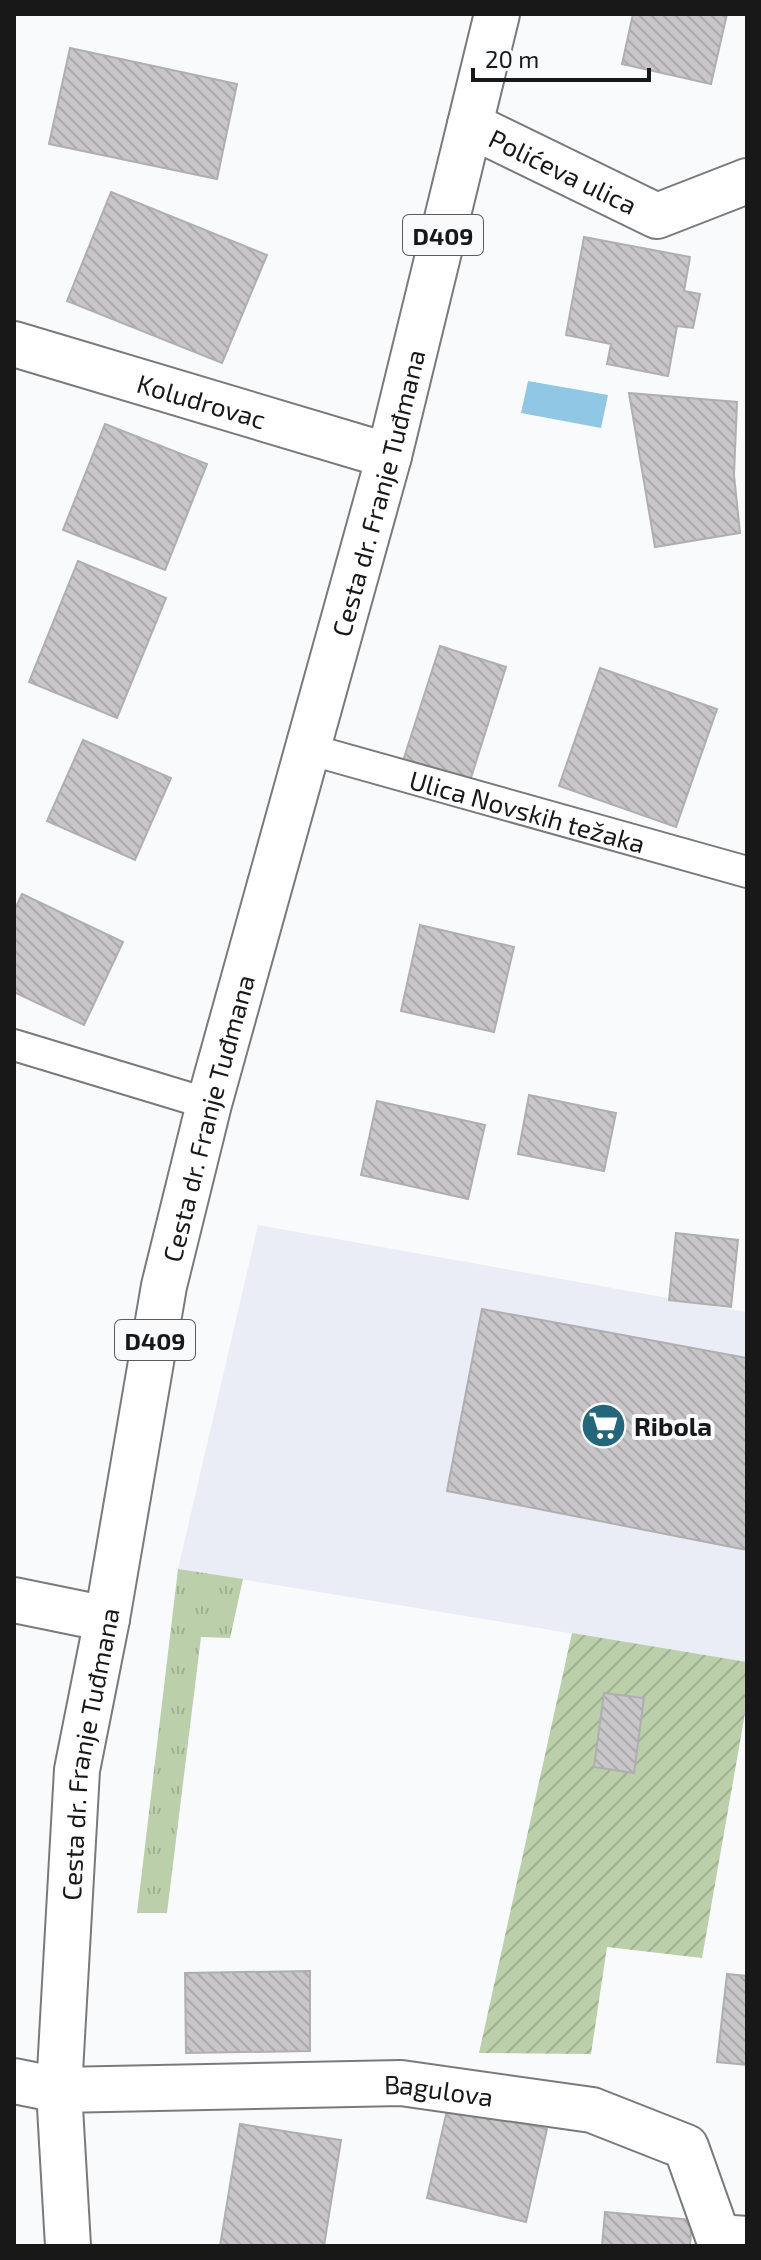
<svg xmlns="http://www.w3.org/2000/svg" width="761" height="2260" viewBox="0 0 761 2260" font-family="'Exo 2',sans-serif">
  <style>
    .built { fill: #eaedf6 }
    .grass { fill: url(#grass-tufts) }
    .garden { fill: url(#garden-furrows) }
    .water { fill: #90c7e5 }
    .building { fill: url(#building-back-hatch); stroke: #afaeb0; stroke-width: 2 }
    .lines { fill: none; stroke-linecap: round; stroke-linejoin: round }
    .service-casing { stroke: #797a7b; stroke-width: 34 }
    .minor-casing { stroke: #797a7b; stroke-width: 48 }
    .primary-casing { stroke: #797a7b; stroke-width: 48 }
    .service { stroke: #fff; stroke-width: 30 }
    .minor { stroke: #fff; stroke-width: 44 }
    .primary { stroke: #fff; stroke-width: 44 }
    .labels { text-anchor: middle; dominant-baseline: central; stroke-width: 8; stroke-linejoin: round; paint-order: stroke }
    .shield { fill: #f9fafc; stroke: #5c5c5d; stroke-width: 2 }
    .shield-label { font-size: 24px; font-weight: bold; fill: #181819 }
    .street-label { font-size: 26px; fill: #181819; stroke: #f9fafc }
    .poi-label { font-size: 26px; font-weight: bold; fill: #181819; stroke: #f9fafc; text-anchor: start }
  </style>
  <defs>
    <pattern id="grass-tufts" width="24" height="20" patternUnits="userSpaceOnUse" patternTransform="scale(2)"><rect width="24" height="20" fill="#bbcfaa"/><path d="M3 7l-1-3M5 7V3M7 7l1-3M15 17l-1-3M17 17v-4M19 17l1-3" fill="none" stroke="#a0b192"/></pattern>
    <pattern id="garden-furrows" width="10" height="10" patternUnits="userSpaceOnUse" patternTransform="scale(2)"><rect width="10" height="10" fill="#bbcfaa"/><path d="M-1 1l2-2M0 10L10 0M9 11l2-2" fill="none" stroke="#a0b192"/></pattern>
    <pattern id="building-back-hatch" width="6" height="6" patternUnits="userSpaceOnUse" patternTransform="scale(2)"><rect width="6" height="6" fill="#c8c6c8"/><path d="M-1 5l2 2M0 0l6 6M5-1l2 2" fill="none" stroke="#aba9ab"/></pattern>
  </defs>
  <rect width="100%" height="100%" fill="#f9fafc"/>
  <!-- built -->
  <path class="built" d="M258,1225L747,1312V1662L178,1569Z"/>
  <!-- grass -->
  <path class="grass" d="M178,1569L243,1579L230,1638L201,1637L167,1913H137Z"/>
  <!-- garden -->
  <path class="garden" d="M572,1633L747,1662V1702L702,1958L607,1947L591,2054L479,2053Z"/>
  <!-- water -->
  <path class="water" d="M528,381L608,395L601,428L521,413Z"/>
  <!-- building -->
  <path class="building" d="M633,14H727L711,84L622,64Z
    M70,48L237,84L217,179L49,144Z
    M111,192L267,255L222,363L67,301Z
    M584,237L690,257L684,291L700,294L693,328L677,326L668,376L607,364L611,344L566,335Z
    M629,393L737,402L734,475L740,533L655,547Z
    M105,424L207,464L165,570L63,530Z
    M78,561L166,598L117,718L29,682Z
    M440,646L506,667L469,784L402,764Z
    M600,668L717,709L676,827L559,786Z
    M83,740L171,778L135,860L47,821Z
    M22,894L123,942L84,1025L14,992V911Z
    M420,925L514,947L494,1032L401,1011Z
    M529,1095L616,1113L604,1171L518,1154Z
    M377,1101L485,1125L468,1199L361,1175Z
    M676,1233L738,1240L731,1307L669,1300Z
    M482,1309L747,1358V1550L447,1491Z
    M604,1693L644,1698L634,1773L594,1767Z
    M310,1971V2051L186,2053L185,1973Z
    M727,1974L747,1976V2065L717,2062Z
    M448,2106L547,2129L526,2222L427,2198Z
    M240,2124L341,2140L324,2246H220Z
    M605,2212L692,2220L690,2246H602Z"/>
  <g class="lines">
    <defs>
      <g id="service">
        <path id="s1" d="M308,749L747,872"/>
        <path d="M14,1045L209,1104"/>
      </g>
      <g id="minor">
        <path id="s2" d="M470,125L657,216L747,181"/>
        <path id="s3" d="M14,344L389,456"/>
        <path d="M14,1600L107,1619"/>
        <path id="s4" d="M14,2081L59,2090L401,2083L592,2110L686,2147L718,2237L747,2239"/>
      </g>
      <g id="primary">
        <path id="s5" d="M68,2246L59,2090L77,1770L107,1619L164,1286L209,1104L389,456L497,14"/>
      </g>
    </defs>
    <!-- service casing -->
    <use href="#service" class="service-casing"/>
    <!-- minor casing -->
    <use href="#minor" class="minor-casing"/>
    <!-- primary casing -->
    <use href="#primary" class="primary-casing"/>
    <!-- service -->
    <use href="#service" class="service"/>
    <!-- minor -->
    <use href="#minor" class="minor"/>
    <!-- primary -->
    <use href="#primary" class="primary"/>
  </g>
  <!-- icons -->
  <defs>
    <symbol id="supermarket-disc" viewBox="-11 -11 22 22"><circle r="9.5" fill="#25677a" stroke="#f9fafc"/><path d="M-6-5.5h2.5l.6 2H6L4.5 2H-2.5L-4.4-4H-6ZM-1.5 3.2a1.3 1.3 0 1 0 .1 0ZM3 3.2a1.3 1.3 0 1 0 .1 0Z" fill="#fff"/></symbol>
  </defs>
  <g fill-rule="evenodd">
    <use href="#supermarket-disc" x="578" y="1400" width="51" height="51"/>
  </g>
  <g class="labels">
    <!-- shield labels -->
    <g class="shield">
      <rect x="403" y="215" width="80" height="40" rx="6"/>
      <rect x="115" y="1320" width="80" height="40" rx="6"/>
    </g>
    <g class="shield-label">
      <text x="443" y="235">D409</text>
      <text x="155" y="1340">D409</text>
    </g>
    <!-- street labels -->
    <g class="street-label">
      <text stroke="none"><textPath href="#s2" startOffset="104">Polićeva ulica</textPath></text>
      <text stroke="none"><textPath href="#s3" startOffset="196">Koludrovac</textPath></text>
      <text stroke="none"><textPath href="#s5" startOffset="1790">Cesta dr. Franje Tuđmana</textPath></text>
      <text stroke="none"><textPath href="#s1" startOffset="228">Ulica Novskih težaka</textPath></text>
      <text stroke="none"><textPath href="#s5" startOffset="1142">Cesta dr. Franje Tuđmana</textPath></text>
      <text stroke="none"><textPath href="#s5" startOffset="494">Cesta dr. Franje Tuđmana</textPath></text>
      <text stroke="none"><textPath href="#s4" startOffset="426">Bagulova</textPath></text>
    </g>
    <!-- poi labels -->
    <g class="poi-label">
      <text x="634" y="1425">Ribola</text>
    </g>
  </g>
  <!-- border -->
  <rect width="761" height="2260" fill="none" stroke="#181819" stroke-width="32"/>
  <!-- scale -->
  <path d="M473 68v12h176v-12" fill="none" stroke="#181819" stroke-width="4"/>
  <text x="485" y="68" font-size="24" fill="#181819" stroke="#f9fafc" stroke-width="6" paint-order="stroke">20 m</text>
</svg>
